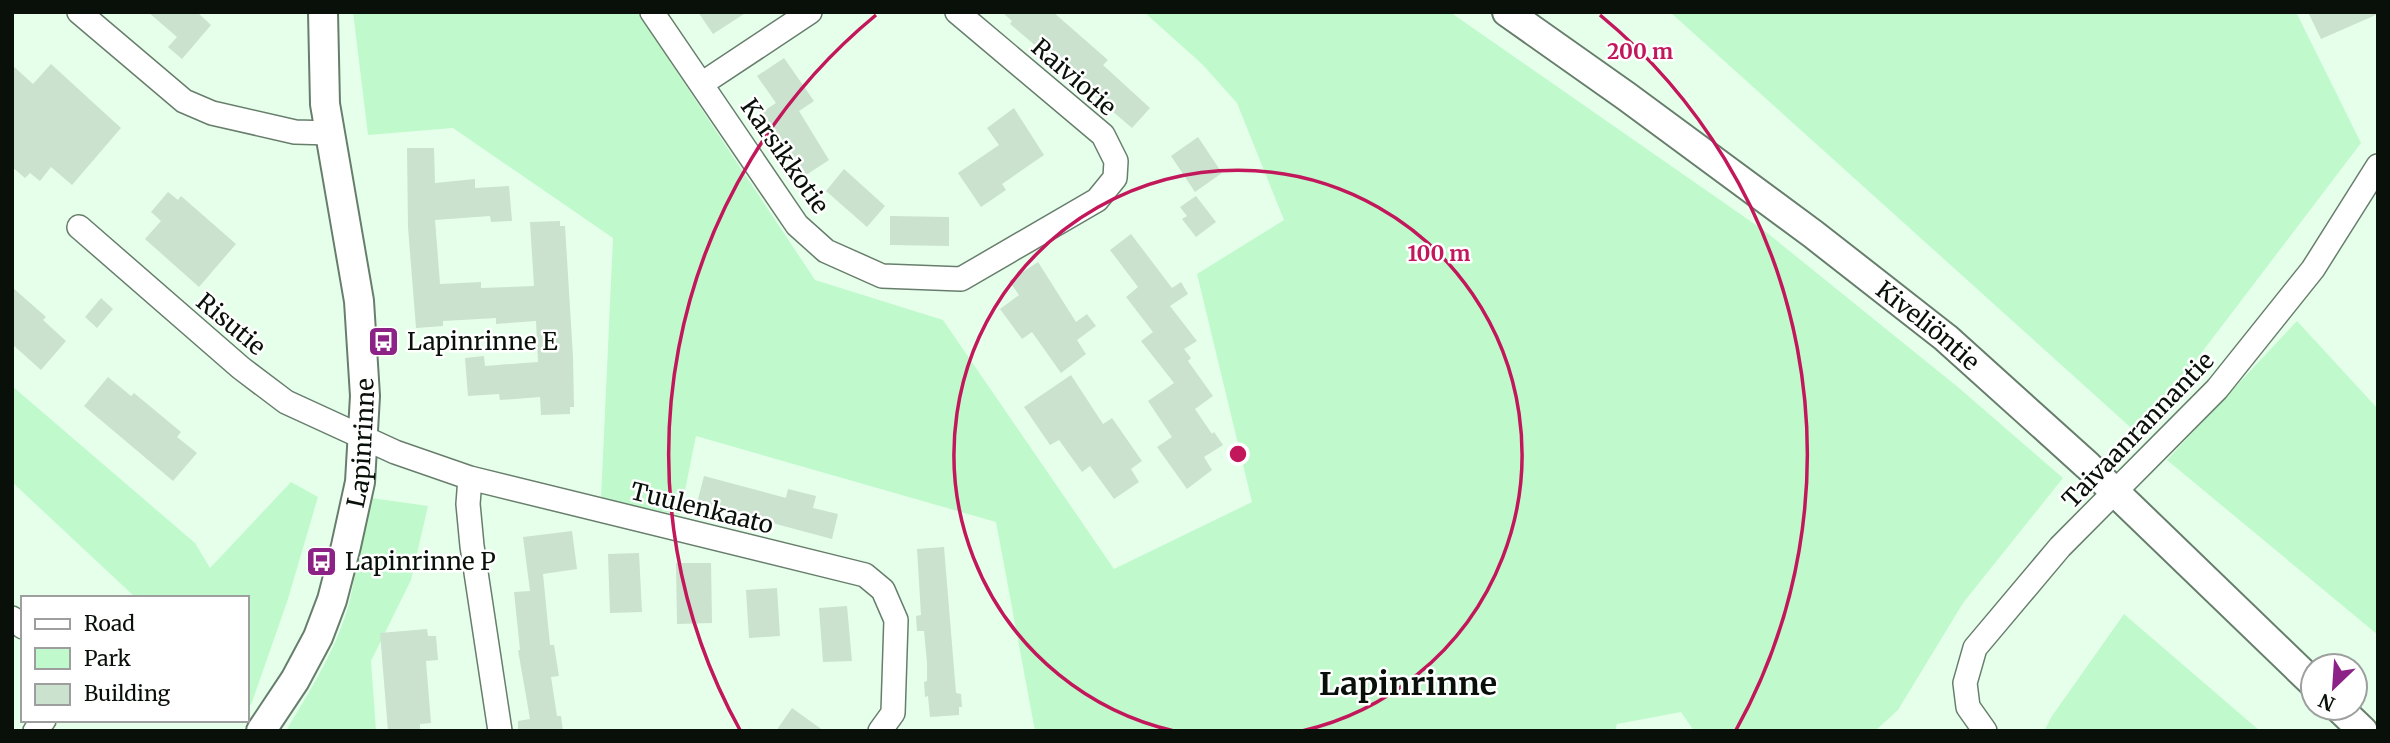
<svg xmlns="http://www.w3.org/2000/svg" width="2390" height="743" viewBox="0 0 2390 743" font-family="Merriweather,serif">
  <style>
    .green { fill: #c0facc }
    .building { fill: #cae2ce }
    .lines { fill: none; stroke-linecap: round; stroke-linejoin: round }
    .minor-casing { stroke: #687e6c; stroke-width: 26 }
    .tertiary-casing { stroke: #687e6c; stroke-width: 32 }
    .minor { stroke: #fff; stroke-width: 23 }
    .tertiary { stroke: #fff; stroke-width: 28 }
    .ring { fill: none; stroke: #c2185b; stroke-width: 3.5 }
    .labels { text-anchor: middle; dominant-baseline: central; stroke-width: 5; stroke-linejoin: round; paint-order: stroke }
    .street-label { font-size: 24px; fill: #081009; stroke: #fff }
    .poi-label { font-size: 24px; fill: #081009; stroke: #fff; text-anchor: start }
    .district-label { font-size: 32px; font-weight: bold; fill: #081009; stroke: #fff }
    .centre { fill: #c2185b; stroke: #fff; stroke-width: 3.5 }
    .ring-label { font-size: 21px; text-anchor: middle; font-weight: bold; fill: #c2185b; stroke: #fff; stroke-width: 5; stroke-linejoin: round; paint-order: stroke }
  </style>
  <rect width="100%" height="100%" fill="#e5ffea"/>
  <!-- green -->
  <path class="green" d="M353,12H637L815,280L943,320L1114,569L1252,502L1197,274L1284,220L1237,103L1202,64L1144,12H1450L1766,232L1959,388L2063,478L1963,603L1898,710L1875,731H1694L1681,712L1617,724L1615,731H1035L996,522L696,436L680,515L601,499L613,238L453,128L368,135Z
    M1670,12H2296L2361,143L2139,435Z
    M2297,321L2378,409V635L2167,460Z
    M12,386L195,543L210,568L291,482L318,497L288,599L251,705L247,701V598H136L12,482Z
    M364,497L428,506L411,580L371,661L376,731H286C310,690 339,646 350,599C358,567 360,530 364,497Z
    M2124,614L2260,731H2044L2052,716Z"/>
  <!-- building -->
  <path class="building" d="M148,12H197L211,25L182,59L168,47L177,37Z
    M698,12H747L713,34Z
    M1002,12H1053L1108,60L1103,65L1150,108L1132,128L1010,24L1012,21Z
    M2308,12H2378V14L2321,39Z
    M784,58L814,101L799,111L829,160L803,177L773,129L766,133L755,117L776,103L757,76Z
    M51,64L121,128L72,185L51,167L40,181L30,173L25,178L12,167V65L33,84Z
    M1014,108L1044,155L1002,184L1006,190L981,207L958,173L999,145L987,128Z
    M1198,137L1222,173L1195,192L1171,156Z
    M407,148H434L435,183L475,179V188L509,186L512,221L491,222L490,216L435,220L440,284L481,282V288L534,286L530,222L560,221V226H565L573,357L574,407H570V414L541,415L540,397L500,400L499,394L468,396L465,358L484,356L485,366L538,362L536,321L496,324V318L443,321V326L416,328L408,227Z
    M844,169L885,206L867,227L826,191Z
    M168,192L178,200L181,196L236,244L199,287L145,239L161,221L151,212Z
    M1196,196L1216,222L1196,237L1182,219L1187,216L1180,207Z
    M890,216L949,217V246L890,245Z
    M1131,234L1172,288L1181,282L1188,294L1170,306L1197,341L1184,349L1191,358L1188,361L1213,396L1195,409L1212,434L1214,432L1223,445L1204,457L1212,470L1187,489L1157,447L1172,437L1148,401L1174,383L1141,341L1153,332L1126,297L1138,287L1110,250Z
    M1038,262L1076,322L1087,314L1096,326L1077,340L1086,354L1061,373L1032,332L1022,339L1000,309L1019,295L1009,281Z
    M12,287L46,317L43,320L66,341L41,370L12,344Z
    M101,298L113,309L97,328L85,317Z
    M1071,375L1103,424L1112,418L1142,461L1131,469L1139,482L1114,499L1090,466L1082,472L1059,440L1050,445L1024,407Z
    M108,377L131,396L134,393L181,432L177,437L197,453L173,481L84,406Z
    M704,476L786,498L788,489L816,496L813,508L838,514L832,539L697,503Z
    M572,531L577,569L543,574L550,645H554L559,676L551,677L557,716H561L563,731H518V721L530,719L518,650H520L514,592L530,591L523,537Z
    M944,547L956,693L961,694L962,707H959V715L930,717L928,696L925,697L924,682L927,681V663L924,631H917L916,616L921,615L917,549Z
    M639,553L642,612L610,613L608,554Z
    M676,563H711L712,623L677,624Z
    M777,588L780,636L749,638L746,590Z
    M847,606L852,661L823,662L819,608Z
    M427,629L428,636H436L438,660L426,661L431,723L420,724V731H388L380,633Z
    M792,708L824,731H776Z"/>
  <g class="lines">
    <defs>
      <path id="minor" d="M79,12L184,101L212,113L295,132L331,133
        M652,12L797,225L826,251L882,276L961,279L1097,200L1115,178L1116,161L1103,135L957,12
        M703,83L810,12
        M79,227L241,368L286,402L395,452L470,478L865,575L883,590L896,620L893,713L880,731
        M470,478L468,504L472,546L500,731
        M12,618L23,627
        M35,731L44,720
        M1985,731L1968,707L1965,683L1975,648L2060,547L2217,389L2313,269L2378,166"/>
      <g id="tertiary">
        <path id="s1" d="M1507,12L1626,96L1813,234L1946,338L2088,466L2313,683"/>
        <path d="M2339,708L2363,731"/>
        <path id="s2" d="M261,731L295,680L318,637L332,600L346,546L360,482L365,396L359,301L325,104L323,12"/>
      </g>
    </defs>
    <!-- minor casing -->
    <use href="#minor" class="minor-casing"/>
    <!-- tertiary casing -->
    <use href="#tertiary" class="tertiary-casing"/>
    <!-- minor -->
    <use href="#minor" class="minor"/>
    <!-- tertiary -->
    <use href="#tertiary" class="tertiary"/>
  </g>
  <!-- distance rings -->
  <g class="ring">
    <path d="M1174 731A284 284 0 1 1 1302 731"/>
    <path d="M740 730A569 569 0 0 1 876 15M1600 15A569 569 0 0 1 1736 730"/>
  </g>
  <!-- icons -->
  <defs>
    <symbol id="bus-square" viewBox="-11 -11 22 22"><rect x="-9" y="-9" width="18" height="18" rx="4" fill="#8c2286" stroke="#fff"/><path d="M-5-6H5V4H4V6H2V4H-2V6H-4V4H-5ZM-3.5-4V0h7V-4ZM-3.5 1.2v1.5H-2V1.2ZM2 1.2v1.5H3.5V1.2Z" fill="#fff"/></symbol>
  </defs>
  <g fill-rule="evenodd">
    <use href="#bus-square" x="366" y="324" width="35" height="35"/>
    <use href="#bus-square" x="304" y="544" width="35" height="35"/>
  </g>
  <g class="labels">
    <!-- street labels -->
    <g class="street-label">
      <text transform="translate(1074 77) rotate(41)">Raiviotie</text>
      <text transform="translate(785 156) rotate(55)">Karsikkotie</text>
      <text transform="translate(231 324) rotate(40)">Risutie</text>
      <text stroke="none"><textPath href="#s1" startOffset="525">Kiveliöntie</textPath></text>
      <text transform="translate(2138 430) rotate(-46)">Taivaanrannantie</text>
      <text stroke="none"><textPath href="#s2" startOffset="310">Lapinrinne</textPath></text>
      <text transform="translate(702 508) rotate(14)">Tuulenkaato</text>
    </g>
    <!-- poi labels -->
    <g class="poi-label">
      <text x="407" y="341">Lapinrinne E</text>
      <text x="345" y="561">Lapinrinne P</text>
    </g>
    <!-- district labels -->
    <g class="district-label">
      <text x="1408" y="684">Lapinrinne</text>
    </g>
  </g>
  <circle cx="1238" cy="454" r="10" class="centre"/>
  <g class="ring-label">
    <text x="1640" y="59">200 m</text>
    <text x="1439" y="261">100 m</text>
  </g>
  <!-- border -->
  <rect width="2390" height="743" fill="none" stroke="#081009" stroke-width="28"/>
  <!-- legend -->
  <rect x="21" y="596" width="228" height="126" fill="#ffffff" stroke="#9c9f9d" stroke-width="2"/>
  <rect x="35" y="619" width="35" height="10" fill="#ffffff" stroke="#9c9f9d" stroke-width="2"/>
  <text x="84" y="631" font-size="21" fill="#081009">Road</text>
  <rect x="35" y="648" width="35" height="21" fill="#c0facc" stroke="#9c9f9d" stroke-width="2"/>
  <text x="84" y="666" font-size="21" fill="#081009">Park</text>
  <rect x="35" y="684" width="35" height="21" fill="#cae2ce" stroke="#9c9f9d" stroke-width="2"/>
  <text x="84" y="701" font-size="21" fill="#081009">Building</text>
  <!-- north arrow -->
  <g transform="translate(2334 687) rotate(205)"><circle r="33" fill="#ffffff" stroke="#9c9f9d" stroke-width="2"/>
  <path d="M0-5L12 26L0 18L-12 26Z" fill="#8c2286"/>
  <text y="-10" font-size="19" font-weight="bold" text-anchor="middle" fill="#081009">N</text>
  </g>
</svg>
